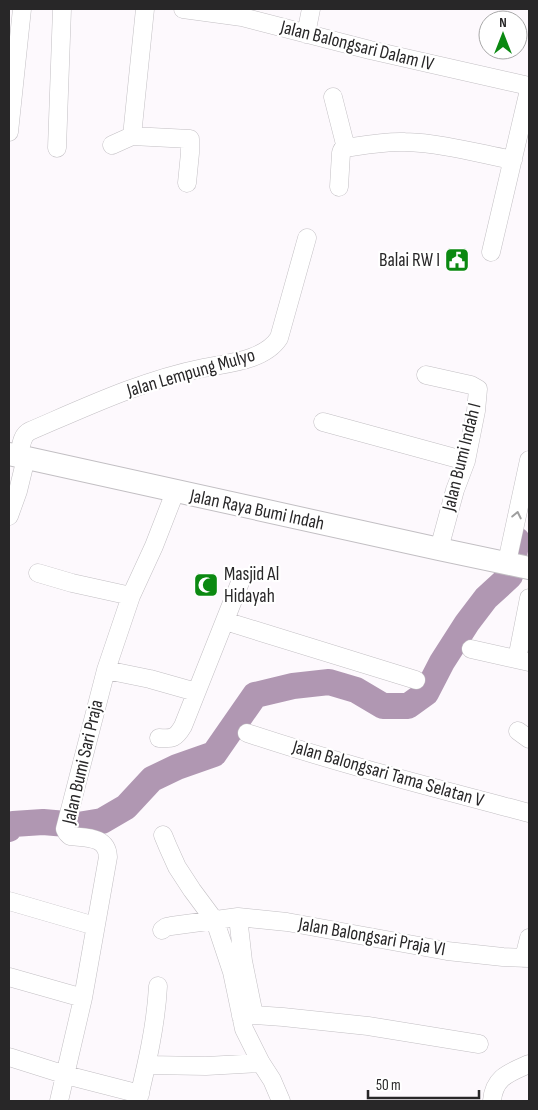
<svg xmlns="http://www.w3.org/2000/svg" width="538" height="1110" viewBox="0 0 538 1110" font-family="'Sofia Sans Condensed',sans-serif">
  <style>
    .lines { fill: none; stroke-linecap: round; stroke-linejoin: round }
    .river { stroke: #b097b2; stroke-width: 26 }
    .minor-casing { stroke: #c2bfc3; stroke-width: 19 }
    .tertiary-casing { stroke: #c2bfc3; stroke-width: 24 }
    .minor { stroke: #fff; stroke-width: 18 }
    .tertiary { stroke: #fff; stroke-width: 22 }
    .oneway { stroke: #9e9e9e }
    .labels { text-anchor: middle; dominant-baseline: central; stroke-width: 4.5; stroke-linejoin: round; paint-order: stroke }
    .street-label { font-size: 19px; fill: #282728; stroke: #fff }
    .poi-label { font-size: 19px; fill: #282728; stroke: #fff; text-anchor: end }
  </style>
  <rect width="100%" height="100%" fill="#fdf9fd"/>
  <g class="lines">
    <!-- river -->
    <path class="river" d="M9,829L13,824L43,822L78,825L102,821L126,807L152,779L177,767L214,754L255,695L293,686L329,682L356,690L383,706H408L426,693L442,662L467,623L486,598L510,576L517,540"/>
    <defs>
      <path id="minor" d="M183,9L242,17L370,50L529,86
        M306,34L311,9
        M333,97L346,148
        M9,132L22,9
        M132,136L145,9
        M112,145L132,136L190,139V153L187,183
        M57,148L62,9
        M339,187L341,153L342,150L346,148C365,145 385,141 405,142C441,143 477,153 513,160
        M491,252L529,90
        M426,375L471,385L478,389L476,411L466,461L455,490L439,549
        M323,422L466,461
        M19,457C21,447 21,435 30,431C86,407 143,380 203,368C227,363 264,361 279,338L307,238
        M9,516L18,491L26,458
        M507,562L529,460
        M38,573L72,583L131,596
        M225,621L416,680
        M471,649L529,662
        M517,659L529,598
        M106,670L150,679L196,692
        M518,731L529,739
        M247,733C340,764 435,788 529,813
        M159,738C173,739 176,738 183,726L241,580
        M163,835L168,847L177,867L192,890L215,921L232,972L244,1029L261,1063L272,1080L281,1101
        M9,901L95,926
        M238,917L243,961L254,1015
        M162,930L166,927L171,926L238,917L287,922L447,951L503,957L529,958
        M524,958L529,938
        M9,977L83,998
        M241,1016L254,1015L283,1017L368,1026L479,1044
        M9,1057L66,1075L140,1094
        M147,1065L206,1066L261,1063
        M59,1101L83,998L108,857C107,836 86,838 70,836L67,833L65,829L106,670L131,596L154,546L175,492
        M138,1101C147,1063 156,1025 158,986
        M492,1101C494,1077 509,1073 529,1064"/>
      <path id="tertiary" d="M9,454L439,549L529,568"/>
    </defs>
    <!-- minor casing -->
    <use href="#minor" class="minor-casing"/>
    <!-- tertiary casing -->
    <use href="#tertiary" class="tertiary-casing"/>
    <!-- minor -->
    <use href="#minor" class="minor"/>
    <!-- tertiary -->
    <use href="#tertiary" class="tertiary"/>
  </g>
  <!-- one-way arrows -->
  <defs><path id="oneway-chevron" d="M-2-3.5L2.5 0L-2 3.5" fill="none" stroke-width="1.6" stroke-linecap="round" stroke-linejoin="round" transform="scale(1.25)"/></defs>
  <use class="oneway" href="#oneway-chevron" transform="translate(517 515) rotate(-78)"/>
  <!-- icons -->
  <defs>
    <symbol id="civic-square" viewBox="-11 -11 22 22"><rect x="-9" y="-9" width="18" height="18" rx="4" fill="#0b8911" stroke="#fff"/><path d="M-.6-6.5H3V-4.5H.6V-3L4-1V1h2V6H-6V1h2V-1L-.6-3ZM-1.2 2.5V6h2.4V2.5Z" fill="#fff"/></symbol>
    <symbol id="mosque-square" viewBox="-11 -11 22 22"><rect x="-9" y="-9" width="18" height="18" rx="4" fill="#0b8911" stroke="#fff"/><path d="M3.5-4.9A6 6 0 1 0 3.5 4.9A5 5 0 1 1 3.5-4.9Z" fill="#fff"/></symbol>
  </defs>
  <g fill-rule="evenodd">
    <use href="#civic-square" x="443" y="246" width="28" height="28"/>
    <use href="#mosque-square" x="192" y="571" width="28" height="28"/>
  </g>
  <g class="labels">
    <!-- street labels -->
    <g class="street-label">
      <text transform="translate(357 46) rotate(14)">Jalan Balongsari Dalam IV</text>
      <text transform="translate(191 373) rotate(-16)">Jalan Lempung Mulyo</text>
      <text transform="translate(462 457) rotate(-76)">Jalan Bumi Indah I</text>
      <text transform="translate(257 510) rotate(12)">Jalan Raya Bumi Indah</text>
      <text transform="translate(83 762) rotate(-77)">Jalan Bumi Sari Praja</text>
      <text transform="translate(388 774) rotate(16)">Jalan Balongsari Tama Selatan V</text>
      <text transform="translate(372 937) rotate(10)">Jalan Balongsari Praja VI</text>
    </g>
    <!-- poi labels -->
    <g class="poi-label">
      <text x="440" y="260">Balai RW I</text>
      <text x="224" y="574" text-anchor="start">Masjid Al<tspan x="224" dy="22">Hidayah</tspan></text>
    </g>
  </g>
  <!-- border -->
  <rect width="538" height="1110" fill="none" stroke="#282728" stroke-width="20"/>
  <!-- north arrow -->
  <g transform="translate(503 35)"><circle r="24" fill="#ffffff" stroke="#a9a9a9"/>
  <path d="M0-4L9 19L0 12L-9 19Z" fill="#0b8911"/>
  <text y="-8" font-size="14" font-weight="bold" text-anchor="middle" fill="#282728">N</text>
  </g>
  <!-- scale -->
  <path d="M368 1090v8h111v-8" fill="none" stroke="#282728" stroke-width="2.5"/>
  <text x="376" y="1090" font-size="15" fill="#282728" stroke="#ffffff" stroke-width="4" paint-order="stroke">50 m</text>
</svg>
